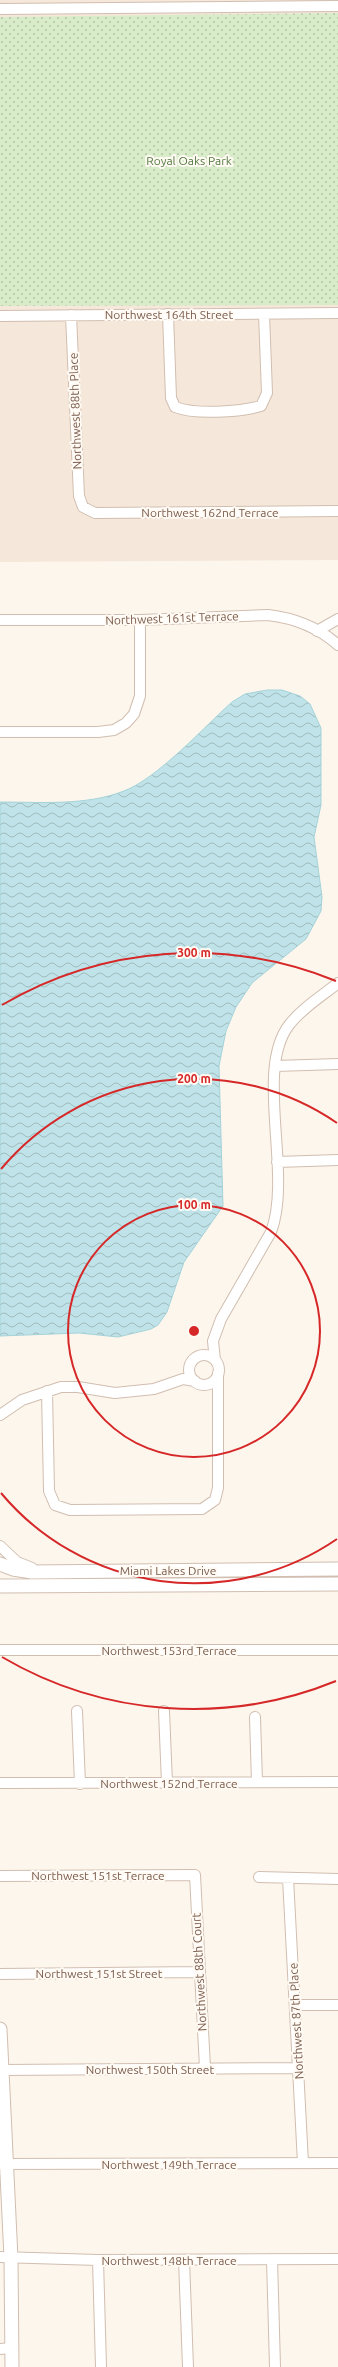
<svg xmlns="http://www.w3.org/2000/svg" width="338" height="2367" viewBox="0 0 338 2367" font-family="Ubuntu,sans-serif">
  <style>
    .residential { fill: #f5e8da }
    .park { fill: url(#park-dots) }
    .water { fill: url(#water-waves); stroke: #a5d3da }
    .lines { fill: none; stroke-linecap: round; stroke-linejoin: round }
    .minor-casing { stroke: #d1beb0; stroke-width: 12 }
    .tertiary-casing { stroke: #d1beb0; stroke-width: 15 }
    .minor { stroke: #fff; stroke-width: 10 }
    .tertiary { stroke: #fff; stroke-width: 13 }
    .ring { fill: none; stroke: #d62828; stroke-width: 2 }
    .labels { text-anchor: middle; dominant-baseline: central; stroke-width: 4; stroke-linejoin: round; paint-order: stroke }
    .park-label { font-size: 12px; fill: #537a41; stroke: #fffaf3 }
    .street-label { font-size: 12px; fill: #7a5c4d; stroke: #fffaf3 }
    .centre { fill: #d62828; stroke: #fffaf3; stroke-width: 2 }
    .ring-label { font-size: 12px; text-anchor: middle; font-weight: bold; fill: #d62828; stroke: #fffaf3; stroke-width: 4; stroke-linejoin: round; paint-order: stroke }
  </style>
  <defs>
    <pattern id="park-dots" width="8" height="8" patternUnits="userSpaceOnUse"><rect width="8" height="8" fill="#d8ecc9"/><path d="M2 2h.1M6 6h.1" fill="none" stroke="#b4c2a5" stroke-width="1.8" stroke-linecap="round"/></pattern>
    <pattern id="water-waves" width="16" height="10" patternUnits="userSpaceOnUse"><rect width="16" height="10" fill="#bfe3e8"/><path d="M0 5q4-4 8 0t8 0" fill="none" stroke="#a0bbbe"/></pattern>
  </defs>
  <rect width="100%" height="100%" fill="#fdf6ec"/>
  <!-- residential -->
  <path class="residential" d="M0,0H338V560L0,562Z"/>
  <!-- park -->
  <path class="park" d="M338,13V305L0,306V17Z"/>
  <!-- water -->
  <path class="water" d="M267,690H282L300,696L310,704L321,728V805L314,837L322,897L321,911L306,939L252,983L236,1007L226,1031L219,1066L223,1206L184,1262L167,1312L158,1325L151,1329L118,1337L79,1333L0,1336V802C40,802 86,806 124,791C158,778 204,727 232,702L245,694Z"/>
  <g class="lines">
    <defs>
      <path id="minor" d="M0,9L338,6
        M168,314L171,398L175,407C196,415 239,412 261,406L267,393L264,314
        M71,315L79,496L83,507L95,513L338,511
        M0,316L338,313
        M0,620H140L268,615C294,618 319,628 338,645
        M317,631L338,619
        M0,732H98L114,730L126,723L134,714L140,696V620
        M275,1066L338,1064
        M277,1162L338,1160
        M189 1370a15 15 0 1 1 30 0a15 15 0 1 1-30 0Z
        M215,1360L213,1341L221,1319L271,1232C293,1174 254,1071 289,1025C302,1008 322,996 338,983
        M47,1391L49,1491L55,1505L70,1510L202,1509L215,1500L218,1488V1373
        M0,1415L22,1400L61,1387H78L115,1393L154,1389L183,1379L195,1381
        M0,1546L17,1562L32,1568
        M0,1650H338
        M77,1711L80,1784
        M164,1711L167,1783
        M255,1717L257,1782
        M0,1783L338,1782
        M0,1876L195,1875L205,2068
        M259,1877L338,1879
        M288,1878L303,2163
        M0,1974L199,1972
        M296,2005H338
        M1,2070L298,2068
        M0,2164L338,2163
        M0,2257L98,2260L338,2259
        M272,2259L275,2367
        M98,2260L101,2367
        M184,2260L188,2367
        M0,2349L12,2348"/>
      <path id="tertiary" d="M0,1564L13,1569L32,1572L338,1569
        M0,1586L338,1584
        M0,2029L11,2258L12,2367"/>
    </defs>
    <!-- minor casing -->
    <use href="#minor" class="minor-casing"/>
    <!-- tertiary casing -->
    <use href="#tertiary" class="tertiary-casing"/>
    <!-- minor -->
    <use href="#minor" class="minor"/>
    <!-- tertiary -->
    <use href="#tertiary" class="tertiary"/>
  </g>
  <!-- distance rings -->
  <g class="ring">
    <circle cx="194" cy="1331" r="126"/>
    <path d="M337 1539A252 252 0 0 1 1 1493M1 1169A252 252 0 0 1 337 1123"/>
    <path d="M336 1681A378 378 0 0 1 2 1657M2 1005A378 378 0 0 1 336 981"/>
  </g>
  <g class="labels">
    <!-- park labels -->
    <g class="park-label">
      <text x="189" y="160">Royal Oaks Park</text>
    </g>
    <!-- street labels -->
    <g class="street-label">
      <text x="169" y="314">Northwest 164th Street</text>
      <text transform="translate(75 411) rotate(-92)">Northwest 88th Place</text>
      <text x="210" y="512">Northwest 162nd Terrace</text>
      <text transform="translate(172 618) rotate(-2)">Northwest 161st Terrace</text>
      <text x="168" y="1570">Miami Lakes Drive</text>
      <text x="169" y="1650">Northwest 153rd Terrace</text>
      <text x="169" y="1783">Northwest 152nd Terrace</text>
      <text x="98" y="1875">Northwest 151st Terrace</text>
      <text transform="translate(199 1972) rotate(-93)">Northwest 88th Court</text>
      <text x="99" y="1973">Northwest 151st Street</text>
      <text transform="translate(296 2021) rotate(-93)">Northwest 87th Place</text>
      <text x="150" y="2069">Northwest 150th Street</text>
      <text x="169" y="2164">Northwest 149th Terrace</text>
      <text x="169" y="2260">Northwest 148th Terrace</text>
    </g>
  </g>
  <circle cx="194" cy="1331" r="6" class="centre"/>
  <g class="ring-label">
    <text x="194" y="957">300 m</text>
    <text x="194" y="1083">200 m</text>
    <text x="194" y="1209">100 m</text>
  </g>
</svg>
